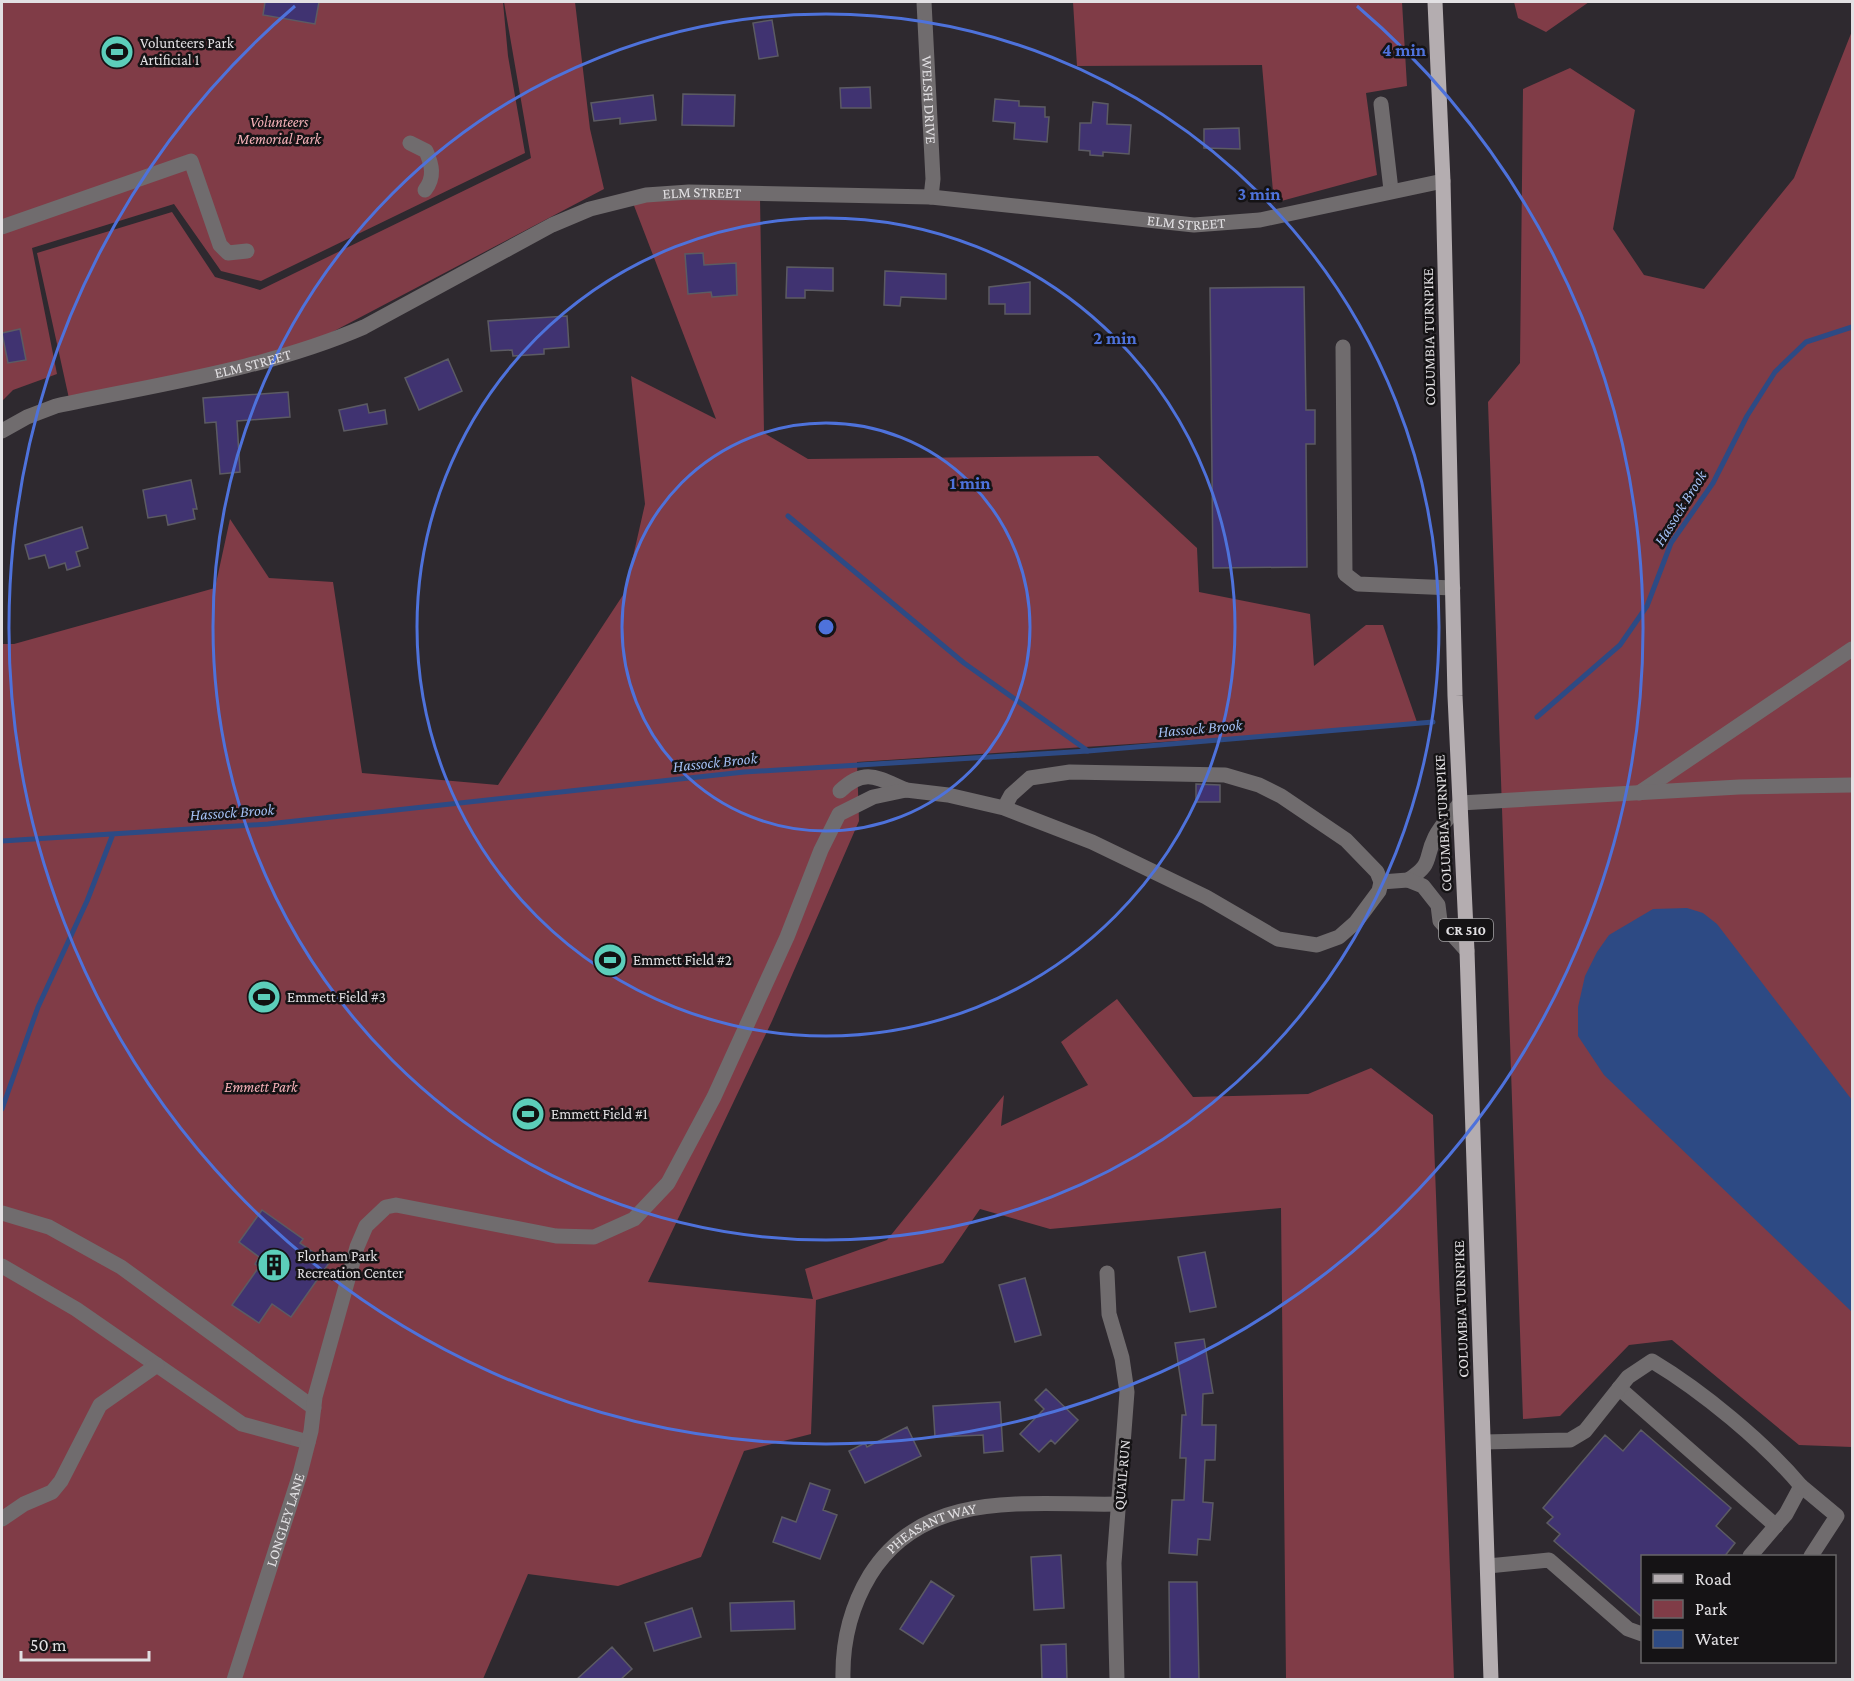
<svg xmlns="http://www.w3.org/2000/svg" width="1854" height="1681" viewBox="0 0 1854 1681" font-family="'Crimson Pro',serif">
  <style>
    .green { fill: #803c47 }
    .water { fill: #2d4a84 }
    .lines { fill: none; stroke-linecap: round; stroke-linejoin: round }
    .stream { stroke: #2d4a84; stroke-width: 5 }
    .building { fill: #403371; stroke: #5c5b63; stroke-width: 1.5 }
    .minor { stroke: #706c6e; stroke-width: 15 }
    .major { stroke: #b4adb0; stroke-width: 15 }
    .ring { fill: none; stroke: #4e72db; stroke-width: 3 }
    .labels { text-anchor: middle; dominant-baseline: central; stroke-width: 5; stroke-linejoin: round; paint-order: stroke }
    .shield { fill: #151315; stroke: #a4a2a5; stroke-width: 1.5 }
    .shield-label { font-size: 14px; font-weight: bold; fill: #e2e0e3 }
    .poi-label { font-size: 15px; fill: #e2e0e3; stroke: #151315; text-anchor: start }
    .street-label { font-size: 15px; fill: #e2e0e3; stroke: #151315 }
    .park-label { font-size: 15px; font-style: italic; fill: #f6b2b9; stroke: #151315 }
    .water-label { font-size: 16px; font-style: italic; fill: #a3bff3; stroke: #151315 }
    .centre { fill: #4e72db; stroke: #151315; stroke-width: 3 }
    .ring-label { font-size: 18px; text-anchor: middle; font-weight: bold; fill: #4e72db; stroke: #151315; stroke-width: 5; stroke-linejoin: round; paint-order: stroke }
  </style>
  <rect width="100%" height="100%" fill="#2e292f"/>
  <!-- green -->
  <path class="green" d="M2,2H503L508,56L525,153L261,281L221,271L174,204L32,248L57,374L13,390L2,401Z
    M504,2H575L590,129L604,189L281,359L70,403L37,253L172,212L215,277L260,290L531,158Z
    M1073,2H1402L1407,86L1366,93L1377,175L1274,203L1262,65L1077,66Z
    M1514,2H1589L1546,32L1518,18Z
    M1852,31V1447L1799,1445L1672,1340L1629,1345L1560,1416L1523,1419L1488,402L1520,363L1523,89L1570,68L1635,110L1613,229L1644,275L1704,289L1794,178Z
    M697,195L760,198L764,433L808,459L1098,456L1197,548L1199,592L1310,614L1314,666L1366,625H1383L1418,725L857,762L859,821L772,1021L648,1282L813,1299L805,1269L887,1240L1004,1095L1001,1126L1088,1085L1061,1042L1117,999L1193,1097L1308,1094L1371,1068L1433,1115L1454,1679H1286L1281,1208L1050,1229L980,1209L943,1263L816,1300L811,1434L744,1451L701,1557L618,1586L528,1574L483,1679L2,1680V644H14L215,588L230,519L269,578L333,582L362,773L498,785L625,592L645,504L631,376L716,419L633,203Z"/>
  <!-- water -->
  <path class="water" d="M1687,908L1703,913L1717,924L1852,1100V1312L1604,1075L1578,1036V1007L1585,976L1597,952L1609,935L1653,909Z"/>
  <g class="lines">
    <!-- stream -->
    <path class="stream" d="M788,516L964,663L1088,751
      M1537,717L1620,645L1647,606L1671,543L1713,483L1747,416L1775,372L1806,342L1852,327
      M2,841L268,824L744,772L1088,751L1433,722
      M2,1109L38,1007L87,901L113,834"/>
  </g>
  <!-- building -->
  <path class="building" d="M265,2H319L315,24L263,15Z
    M772,20L778,56L759,59L753,23Z
    M870,87L871,108H841L840,88Z
    M683,94L735,95L734,126L682,125Z
    M653,95L656,120L620,124V118L594,121L591,103Z
    M995,99L1019,101V106L1045,107V117H1049L1047,142L1014,139L1015,123L993,121Z
    M1093,102L1108,104L1107,124L1131,125L1129,154L1103,152V156L1090,155V151L1079,150L1080,123H1091Z
    M1239,128L1240,149L1204,148V129Z
    M703,253L704,265L736,263L737,295L712,297L711,292L688,294L685,254Z
    M787,267L833,268V291L805,290V298H786Z
    M885,271L946,274V299L901,297L900,306L884,305Z
    M1030,282V314H1005V304H989V287Z
    M1304,287L1306,410H1315V444H1306L1307,567L1213,568L1210,288Z
    M567,316L569,347L544,349V354L513,356L512,350L491,351L488,321Z
    M20,329L26,360L8,363L2,333Z
    M448,359L462,391L419,410L405,378Z
    M288,392L290,417L237,421L240,472L220,474L216,422L205,423L203,398Z
    M367,404L369,413L385,410L387,424L344,431L339,410Z
    M191,480L197,509H193L195,519L168,525L166,515L148,518L143,490Z
    M82,527L88,548L76,552L80,566L67,570L65,563L49,568L45,555L29,559L25,545Z
    M1196,784L1220,785V802H1196Z
    M262,1210L303,1239L300,1243L329,1263L291,1317L272,1304L259,1323L232,1305L259,1267L255,1264L259,1257L239,1242Z
    M1205,1252L1216,1307L1190,1312L1178,1257Z
    M1025,1278L1041,1335L1015,1342L999,1285Z
    M1204,1339L1213,1393L1203,1394L1202,1425H1216L1215,1460H1205L1203,1502L1213,1503L1210,1540L1198,1539L1197,1555L1169,1553L1172,1500H1184L1186,1458H1180L1182,1415H1186L1175,1343Z
    M1046,1389L1078,1420L1055,1444L1051,1440L1039,1452L1020,1434L1044,1409L1035,1400Z
    M1000,1402L1003,1451L984,1453L983,1435L935,1437L933,1406Z
    M907,1427L921,1456L865,1483L849,1451L865,1443L867,1447Z
    M1641,1430L1731,1508L1716,1526L1735,1543L1724,1557H1642V1617L1554,1541L1560,1534L1547,1523L1553,1517L1543,1508L1605,1435L1623,1451Z
    M810,1483L830,1490L823,1510L837,1515L820,1559L773,1542L782,1517L796,1522Z
    M1061,1555L1064,1608L1034,1610L1031,1557Z
    M931,1581L954,1596L923,1644L900,1629Z
    M1169,1582H1197L1199,1680H1170Z
    M794,1601L795,1629L731,1631L730,1603Z
    M692,1608L701,1637L654,1651L645,1623Z
    M1066,1644L1067,1680H1042L1041,1645Z
    M612,1647L632,1669L620,1680H576Z"/>
  <g class="lines">
    <!-- minor -->
    <g class="minor">
      <path id="s1" d="M924,2L933,179L931,197"/>
      <path d="M1381,104L1391,190"/>
      <path d="M410,143L426,151C432,165 435,177 425,190"/>
      <path d="M2,227L191,161L220,245L228,253L247,251"/>
      <path d="M1343,347L1345,574L1358,584L1453,588"/>
      <path id="s2" d="M2,431L27,417L56,406C159,384 267,369 364,327L552,225L590,209L646,195L689,192L931,197L1194,225L1260,220L1443,181"/>
      <path d="M840,791C865,767 878,778 906,790"/>
      <path d="M1639,793L1852,649"/>
      <path d="M1408,880C1434,863 1424,859 1435,837C1441,825 1452,814 1460,803L1739,787L1852,785"/>
      <path d="M1381,882L1408,880L1423,886L1438,905L1440,921L1467,951"/>
      <path d="M2,1213L49,1227L121,1267L314,1408"/>
      <path d="M2,1266L76,1309L242,1424L308,1442"/>
      <path d="M1107,1273L1109,1314L1122,1358L1127,1392L1114,1563L1117,1680"/>
      <path d="M1619,1388L1776,1526"/>
      <path d="M1484,1442L1570,1440L1585,1431L1628,1377L1652,1361C1702,1391 1764,1442 1801,1486L1786,1514L1750,1556"/>
      <path d="M1801,1486L1837,1516L1811,1556"/>
      <path d="M2,1519L24,1504L52,1492L61,1481L100,1405L157,1365"/>
      <path d="M1488,1566L1549,1560L1628,1629L1642,1634"/>
      <path id="s3" d="M234,1680L300,1474L311,1431L315,1397L357,1247L366,1226L386,1207L396,1205L556,1236L594,1237L634,1219L668,1183L714,1097L787,937L821,850L839,814L873,797L906,790L948,795L1004,808L1092,842L1206,897L1278,939L1317,945L1339,937L1356,922L1379,891L1381,882L1377,872L1346,840L1281,796L1259,785L1225,775L1070,772L1030,778L1011,795L1004,808"/>
      <path id="s4" d="M843,1680C842,1642 850,1608 870,1575C925,1487 1029,1506 1119,1504"/>
    </g>
    <!-- major -->
    <path class="major" d="M1435,2L1443,181L1455,696L1467,951L1491,1680"/>
  </g>
  <!-- distance rings -->
  <g class="ring">
    <circle cx="826" cy="627" r="204"/>
    <circle cx="826" cy="627" r="409"/>
    <circle cx="826" cy="627" r="613"/>
    <path d="M1357 6A817 817 0 1 1 295 6"/>
  </g>
  <!-- icons -->
  <defs>
    <symbol id="stadium-disc" viewBox="-11 -11 22 22"><circle r="9.5" fill="#5cceba" stroke="#151315"/><path d="M0-5a6.5 5 0 1 0 0 10a6.5 5 0 1 0 0-10ZM-3.5-1.8h7v3.6h-7Z" fill="#111"/></symbol>
    <symbol id="building-disc" viewBox="-11 -11 22 22"><circle r="9.5" fill="#5cceba" stroke="#151315"/><path d="M-4-6H4V6H1V3H-1V6H-4ZM-2.5-4.3h1.7v1.8h-1.7ZM.8-4.3h1.7v1.8H.8ZM-2.5-1h1.7V.8h-1.7ZM.8-1h1.7V.8H.8Z" fill="#111"/></symbol>
  </defs>
  <g fill-rule="evenodd">
    <use href="#stadium-disc" x="98" y="33" width="38" height="38"/>
    <use href="#stadium-disc" x="591" y="941" width="38" height="38"/>
    <use href="#stadium-disc" x="245" y="978" width="38" height="38"/>
    <use href="#stadium-disc" x="509" y="1095" width="38" height="38"/>
    <use href="#building-disc" x="255" y="1246" width="38" height="38"/>
  </g>
  <g class="labels">
    <!-- shield labels -->
    <rect class="shield" x="1439" y="919" width="54" height="22" rx="4.5"/>
    <g class="shield-label">
      <text x="1466" y="930">CR 510</text>
    </g>
    <!-- poi labels -->
    <g class="poi-label">
      <text x="140" y="43">Volunteers Park<tspan x="140" dy="17">Artificial 1</tspan></text>
      <text x="633" y="960">Emmett Field #2</text>
      <text x="287" y="997">Emmett Field #3</text>
      <text x="551" y="1114">Emmett Field #1</text>
      <text x="297" y="1256">Florham Park<tspan x="297" dy="17">Recreation Center</tspan></text>
    </g>
    <!-- street labels -->
    <g class="street-label">
      <text stroke="none"><textPath href="#s1" startOffset="98">WELSH DRIVE</textPath></text>
      <text stroke="none"><textPath href="#s2" startOffset="747">ELM STREET</textPath></text>
      <text stroke="none"><textPath href="#s2" startOffset="1233">ELM STREET</textPath></text>
      <text transform="translate(1429 337) rotate(-91)">COLUMBIA TURNPIKE</text>
      <text stroke="none"><textPath href="#s2" startOffset="261">ELM STREET</textPath></text>
      <text transform="translate(1443 823) rotate(-93)">COLUMBIA TURNPIKE</text>
      <text transform="translate(1461 1309) rotate(-92)">COLUMBIA TURNPIKE</text>
      <text transform="translate(1122 1475) rotate(-85)">QUAIL RUN</text>
      <text stroke="none"><textPath href="#s3" startOffset="168">LONGLEY LANE</textPath></text>
      <text stroke="none"><textPath href="#s4" startOffset="190">PHEASANT WAY</textPath></text>
    </g>
    <!-- park labels -->
    <g class="park-label">
      <text x="279" y="122">Volunteers<tspan x="279" dy="17">Memorial Park</tspan></text>
      <text x="261" y="1087">Emmett Park</text>
    </g>
    <!-- water labels -->
    <g class="water-label">
      <text transform="translate(1680 508) rotate(-58)">Hassock Brook</text>
      <text transform="translate(1200 728) rotate(-5)">Hassock Brook</text>
      <text transform="translate(715 762) rotate(-6)">Hassock Brook</text>
      <text transform="translate(232 812) rotate(-4)">Hassock Brook</text>
    </g>
  </g>
  <circle cx="826" cy="627" r="9" class="centre"/>
  <g class="ring-label">
    <text x="1404" y="56">4 min</text>
    <text x="1259" y="200">3 min</text>
    <text x="1115" y="344">2 min</text>
    <text x="970" y="489">1 min</text>
  </g>
  <!-- border -->
  <rect width="1854" height="1681" fill="none" stroke="#e2e0e3" stroke-width="6"/>
  <!-- legend -->
  <rect x="1641" y="1555" width="195" height="108" fill="#151315" stroke="#676567" stroke-width="1.5"/>
  <rect x="1653" y="1574" width="30" height="9" fill="#b4adb0" stroke="#676567" stroke-width="1.5"/>
  <text x="1695" y="1585" font-size="18" fill="#e2e0e3">Road</text>
  <rect x="1653" y="1600" width="30" height="18" fill="#803c47" stroke="#676567" stroke-width="1.5"/>
  <text x="1695" y="1615" font-size="18" fill="#e2e0e3">Park</text>
  <rect x="1653" y="1630" width="30" height="18" fill="#2d4a84" stroke="#676567" stroke-width="1.5"/>
  <text x="1695" y="1645" font-size="18" fill="#e2e0e3">Water</text>
  <!-- scale -->
  <path d="M21 1651v9h128v-9" fill="none" stroke="#e2e0e3" stroke-width="3"/>
  <text x="30" y="1651" font-size="18" fill="#e2e0e3" stroke="#151315" stroke-width="4.5" paint-order="stroke">50 m</text>
</svg>
